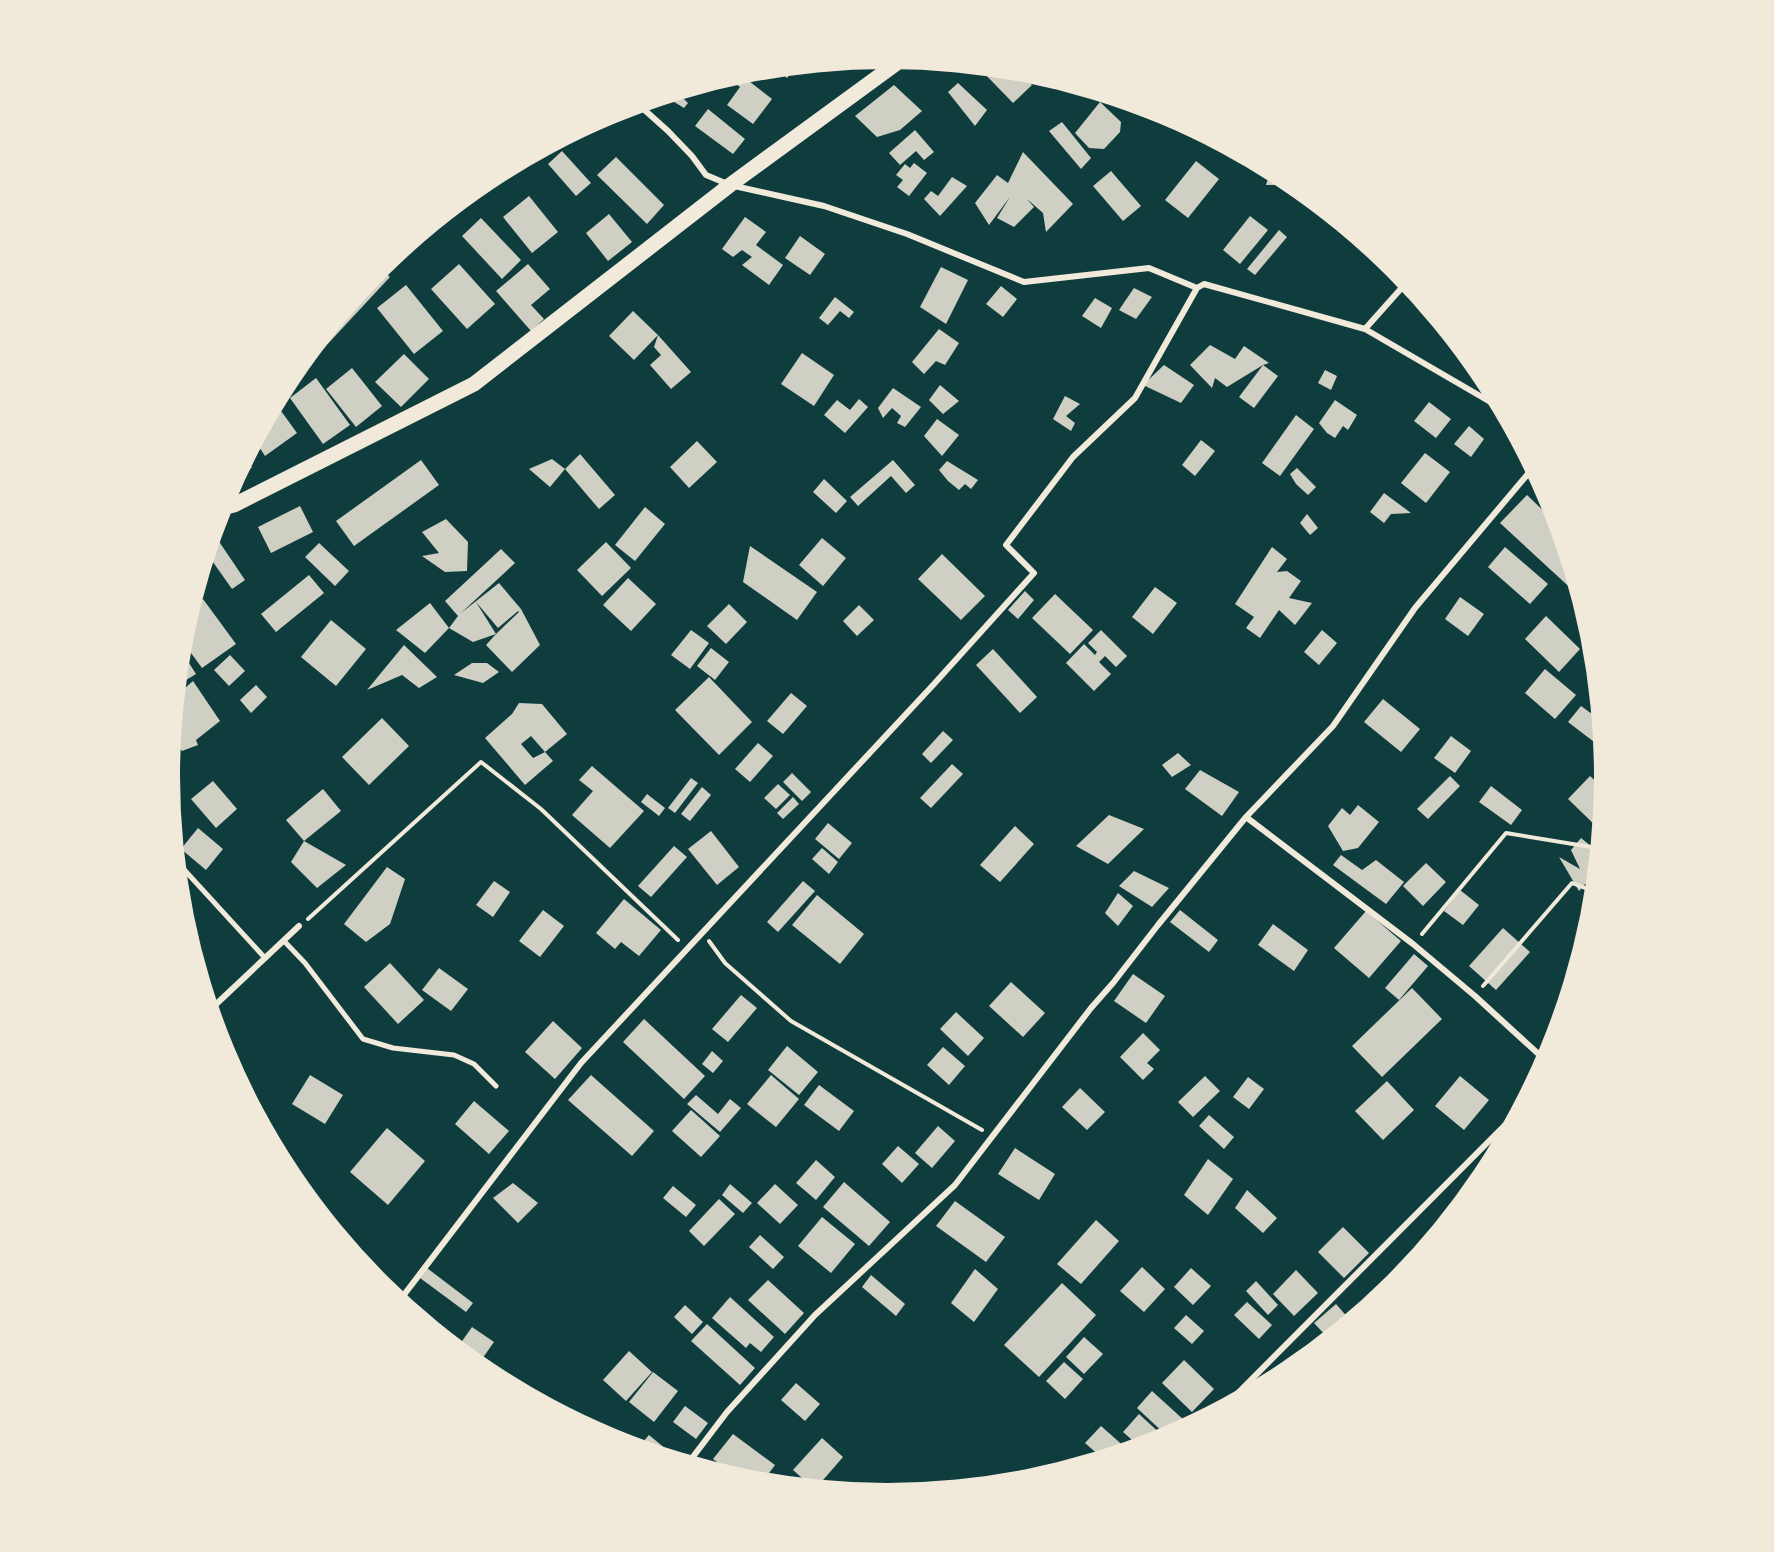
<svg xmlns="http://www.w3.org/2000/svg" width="1774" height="1552" viewBox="0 0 1774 1552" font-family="Inter,sans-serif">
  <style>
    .building { fill: #cfcfc3 }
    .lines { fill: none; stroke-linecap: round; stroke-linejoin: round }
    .path { stroke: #f1e9da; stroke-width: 4 }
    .pedestrian { stroke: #f1e9da; stroke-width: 5 }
    .minor { stroke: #f1e9da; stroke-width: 6 }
    .primary { stroke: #f1e9da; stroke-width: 15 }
  </style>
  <rect width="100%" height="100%" fill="#0f3d3e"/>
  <!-- building -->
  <path class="building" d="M796,67L787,78L777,69Z
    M983,68L1019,72L1032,85L1013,103L981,70Z
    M740,74L772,99L753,124L727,105L740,87L728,78Z
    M958,83L987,110L975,126L948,92Z
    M894,85L922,111L900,130L877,137L855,116Z
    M690,90L683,98L688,103L684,108L666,97Z
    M1100,102L1121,122L1120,132L1104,149L1089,148L1075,133Z
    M708,109L745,139L733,154L695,126Z
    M1062,122L1091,158L1081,169L1049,131Z
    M915,130L934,152L924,160L916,151L900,165L889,153Z
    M562,151L591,183L576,196L548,164Z
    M1023,152L1073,204L1046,232L1043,213L1027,199L1034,207L1014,227L997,218L1010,197L989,225L975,203L997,175L1008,183Z
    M616,157L664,205L647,224L597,175Z
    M1196,161L1219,179L1188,218L1165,200Z
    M914,163L927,173L909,196L897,187L903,180L896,175L905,164L910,168Z
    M1111,171L1141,206L1123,221L1093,186Z
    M1270,171L1286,180L1293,185H1266Z
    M952,177L967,186L940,216L924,199L931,191L938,196Z
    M529,196L558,232L532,253L503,217Z
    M609,214L632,242L608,261L586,233Z
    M1250,216L1268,230L1240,264L1223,250Z
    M745,217L766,232L756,245L783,265L769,285L742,265L752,257L742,250L733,257L722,249Z
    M481,218L521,260L502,279L462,236Z
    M1279,230L1287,237L1255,275L1247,269Z
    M800,236L825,254L810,275L785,258Z
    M415,240L419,244L393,268L387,262Z
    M459,264L495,304L467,329L431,289Z
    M528,264L550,289L531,305L544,319L531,331L496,291Z
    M941,267L968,280L946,324L920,307Z
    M380,268L390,277L323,349L318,344Z
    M406,285L443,331L414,354L377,308Z
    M1001,286L1017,299L1003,317L986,304Z
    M1134,288L1152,297L1136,319L1119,310Z
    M835,297L854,312L849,318L840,311L828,325L819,318Z
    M1095,298L1112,308L1101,328L1082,316Z
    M633,311L658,335L634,360L609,336Z
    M939,329L959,343L945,365L936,361L924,374L912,362Z
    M658,335L691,372L671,389L650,365L661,355L654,347Z
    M1210,345L1235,359L1244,346L1269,363L1263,365L1278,376L1254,408L1239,397L1263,365L1227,387L1215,378L1212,388L1190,365Z
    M802,353L834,375L814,406L781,384Z
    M404,354L429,379L401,407L375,382Z
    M1164,365L1194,385L1181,403L1143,385Z
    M352,368L382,406L356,427L326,389Z
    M1325,370L1337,376L1331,390L1318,383Z
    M316,378L350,425L323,444L290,398Z
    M940,385L959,401L943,414L929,400Z
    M893,388L921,407L905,427L897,423L901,416L892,408L883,418L878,408Z
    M1065,396L1080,404L1066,416L1075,423L1071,431L1053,419Z
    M859,399L868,407L845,433L824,415L837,400L850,410Z
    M1335,400L1357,415L1348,430L1343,426L1335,438L1327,433L1319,423Z
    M1429,402L1451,419L1436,438L1414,421Z
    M276,404L297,433L265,456L256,442Z
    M1296,415L1314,429L1280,476L1262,463Z
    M937,419L959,435L942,456L924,436Z
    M1469,426L1484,439L1471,457L1454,444Z
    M1201,440L1215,451L1195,476L1182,465Z
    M697,441L717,462L689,488L670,467Z
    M1425,453L1450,472L1426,503L1401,483Z
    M580,454L615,495L599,509L565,469L550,487L529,469L552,459L565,469Z
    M421,460L439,485L354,546L336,521Z
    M893,460L915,485L906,493L891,476L858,506L850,497Z
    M246,461L252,467L231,489Z
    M947,461L978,480L971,489L965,484L959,490L948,481L939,470Z
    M1297,468L1316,487L1308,495L1296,484L1290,474Z
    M824,479L847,501L836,513L813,492Z
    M1384,493L1411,513L1391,514L1384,523L1370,512Z
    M1527,495L1557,524L1578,595L1500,523Z
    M300,506L313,532L271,553L258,527Z
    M645,507L665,524L635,561L615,545Z
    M1307,514L1318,528L1310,535L1300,523Z
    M446,519L468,542L467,571L445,572L422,556L439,553L422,532Z
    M822,538L846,558L823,586L799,565Z
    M218,540L245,580L232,589L208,555L211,545Z
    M606,542L631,568L602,596L577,570Z
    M319,543L349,571L335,586L305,557Z
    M750,546L817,592L797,620L743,582Z
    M1272,547L1287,559L1277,572L1287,571L1301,581L1289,598L1312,603L1295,625L1279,610L1260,638L1246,628L1254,617L1235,604Z
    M1505,547L1548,584L1530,604L1488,567Z
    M501,549L515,563L461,613L499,583L521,609L540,645L512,672L486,645L496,634L519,612L518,611L498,628L476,602L496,634L473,642L449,628L425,653L396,630L430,603L449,628L458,616L445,601Z
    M942,554L985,596L961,620L918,579Z
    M309,575L324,593L276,632L261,614Z
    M628,578L656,604L631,631L603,605Z
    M1155,587L1177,603L1153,634L1132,617Z
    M1025,591L1034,600L1018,619L1008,610Z
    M1055,594L1093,630L1070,654L1032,618Z
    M1460,597L1484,614L1468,636L1445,619Z
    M203,599L236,644L202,668L183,642L192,608Z
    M729,604L747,622L726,644L707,626Z
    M859,605L874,620L857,636L843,621Z
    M1546,616L1580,649L1559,672L1525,639Z
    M331,620L366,649L336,686L301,657Z
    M691,630L709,643L690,669L671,655Z
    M1101,630L1127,656L1116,667L1105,656L1099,662L1111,674L1094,691L1066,663L1084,644L1095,655L1097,652L1088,643Z
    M1322,630L1337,643L1319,665L1304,652Z
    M404,645L437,677L419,688L402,675L367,690Z
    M711,648L729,662L715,680L697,666Z
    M993,649L1037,697L1020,713L976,665Z
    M182,652L196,674L178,685L181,664Z
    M230,655L245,671L229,686L214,670Z
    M472,663H487L499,672L483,683L454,675Z
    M1545,669L1576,695L1555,719L1525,693Z
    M709,677L752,722L719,755L675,710Z
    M193,681L220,721L196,740L198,745L182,751L173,741L178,694Z
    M256,685L267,697L251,713L240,700Z
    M791,693L807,706L783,734L767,721Z
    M1383,699L1420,729L1401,752L1364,722Z
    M519,703L542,704L567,734L545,752L531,736L521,744L533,758L545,752L553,761L525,785L485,738L512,714Z
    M1581,706L1599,719L1602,748L1568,722Z
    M382,718L409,746L369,785L342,757Z
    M943,731L953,740L931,763L922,754Z
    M1451,736L1471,751L1455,773L1434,758Z
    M758,743L773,756L750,782L735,769Z
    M1178,753L1191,765L1172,777L1162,765Z
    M952,764L963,774L931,808L920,798Z
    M592,766L644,811L610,848L572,815L593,791L579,780Z
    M1200,770L1239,792L1222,816L1185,789Z
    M792,773L811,792L802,801L783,782Z
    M1450,776L1460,786L1428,819L1417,809Z
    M1590,776L1603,788L1599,829L1568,799Z
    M691,778L698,783L675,813L668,808Z
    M213,781L237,809L216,828L191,799Z
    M778,784L790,795L776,809L764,798Z
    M1491,786L1522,810L1511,825L1479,802Z
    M702,787L711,795L690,821L681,814Z
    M323,789L341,811L304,841L286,820Z
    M647,794L665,808L659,816L641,802Z
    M793,797L799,804L783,819L777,813Z
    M1358,805L1379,822L1358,848L1343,851L1328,826L1342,808L1350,815Z
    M1109,815L1144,829L1108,864L1076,846Z
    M828,823L852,843L839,859L815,839Z
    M1015,826L1034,844L1000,882L980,865Z
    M198,828L223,849L206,870L181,849Z
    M711,831L739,867L717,885L688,849Z
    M1581,838L1597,851L1595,873L1579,891L1559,857L1580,869L1571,850Z
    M304,841L346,865L317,888L291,862Z
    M674,846L687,857L651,897L638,886Z
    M822,848L838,862L829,874L812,859Z
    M1341,855L1362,870L1376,860L1404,882L1386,904L1333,865Z
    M1426,863L1446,882L1423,906L1403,886Z
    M387,867L405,879L390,924L366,942L344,924Z
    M1134,871L1169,888L1152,907L1119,886Z
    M494,881L510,892L493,917L476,905Z
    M803,881L815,891L778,932L767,922Z
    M1460,890L1479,905L1463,925L1444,911Z
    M1118,893L1133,906L1118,926L1105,913Z
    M817,895L864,934L840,964L792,925Z
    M624,899L661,930L639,956L621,942L615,949L596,933Z
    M543,910L564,926L540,957L519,941Z
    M1180,910L1218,940L1209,952L1170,922Z
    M1366,911L1401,941L1369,978L1334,948Z
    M1273,924L1308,950L1294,971L1258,945Z
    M1503,928L1530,952L1496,990L1469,966Z
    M1414,954L1428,966L1399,1000L1385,988Z
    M390,963L424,1000L398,1024L364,987Z
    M439,968L468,989L451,1011L422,990Z
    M1133,974L1165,996L1146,1023L1114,1001Z
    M1011,982L1045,1013L1023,1037L989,1006Z
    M1412,988L1442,1019L1382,1077L1352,1046Z
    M741,995L757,1008L728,1042L712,1029Z
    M956,1012L984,1038L968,1056L940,1029Z
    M644,1019L705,1076L684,1099L623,1042Z
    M553,1021L582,1048L555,1079L525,1052Z
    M1143,1033L1160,1050L1147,1063L1154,1069L1143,1080L1120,1057Z
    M787,1046L818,1072L799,1095L768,1070Z
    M943,1047L965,1066L949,1085L927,1065Z
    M712,1051L723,1061L713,1073L702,1064Z
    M310,1075L343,1095L325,1124L292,1104Z
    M591,1075L654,1131L632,1156L568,1100Z
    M771,1075L799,1099L776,1127L747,1104Z
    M1205,1076L1220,1091L1193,1117L1178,1102Z
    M1460,1076L1489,1100L1464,1130L1435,1106Z
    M1248,1077L1264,1089L1249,1109L1233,1097Z
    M1387,1081L1414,1110L1383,1140L1355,1111Z
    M819,1085L854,1111L839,1131L804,1105Z
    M1080,1088L1105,1112L1087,1130L1062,1107Z
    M696,1095L718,1114L730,1099L741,1108L720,1132L687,1104Z
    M474,1101L509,1131L489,1154L455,1124Z
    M691,1110L720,1136L701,1157L672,1131Z
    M1209,1115L1234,1137L1224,1149L1199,1126Z
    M938,1126L955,1141L932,1168L915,1153Z
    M387,1128L425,1161L388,1205L350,1172Z
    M898,1146L919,1164L902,1183L882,1164Z
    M1015,1148L1055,1174L1039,1200L998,1174Z
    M1208,1159L1233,1179L1208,1215L1184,1195Z
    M816,1160L835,1177L816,1200L796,1183Z
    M844,1182L890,1222L869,1246L823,1207Z
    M513,1183L538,1203L518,1223L493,1198Z
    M730,1184L752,1203L743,1213L722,1195Z
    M775,1184L798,1205L780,1224L757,1203Z
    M673,1186L696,1205L686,1217L663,1198Z
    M1247,1190L1277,1218L1263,1233L1235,1208Z
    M719,1199L735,1214L704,1246L689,1231Z
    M955,1201L1005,1237L986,1262L936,1226Z
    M822,1217L855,1244L831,1273L798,1246Z
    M1096,1220L1119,1241L1081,1284L1057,1264Z
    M1343,1227L1369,1253L1344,1278L1318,1252Z
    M760,1235L784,1257L773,1269L749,1247Z
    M423,1265L473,1303L466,1312L416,1275Z
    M1142,1267L1165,1289L1144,1312L1120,1291Z
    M1191,1268L1211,1286L1193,1305L1174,1287Z
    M975,1269L998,1289L974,1322L951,1303Z
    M1296,1270L1318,1293L1294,1316L1273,1294Z
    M871,1275L905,1304L896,1316L862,1287Z
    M768,1280L804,1313L785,1334L748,1300Z
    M1256,1281L1278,1305L1268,1315L1246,1291Z
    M1062,1283L1096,1315L1039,1377L1004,1345Z
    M730,1297L774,1337L761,1352L750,1343L746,1348L712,1318Z
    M1247,1302L1272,1325L1259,1339L1234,1315Z
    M1336,1304L1350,1320L1328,1338L1314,1323Z
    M685,1305L703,1322L692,1334L674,1317Z
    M1186,1315L1204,1331L1192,1344L1174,1328Z
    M707,1324L755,1368L740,1385L691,1341Z
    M472,1327L494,1342L482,1359L460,1344Z
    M1084,1337L1103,1354L1084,1374L1066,1357Z
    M629,1351L652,1372L626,1401L603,1380Z
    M1184,1360L1214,1389L1192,1412L1162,1383Z
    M1064,1362L1083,1379L1065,1399L1046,1381Z
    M653,1372L678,1391L654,1422L629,1402Z
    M796,1383L820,1404L805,1421L781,1400Z
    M1152,1391L1185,1421L1176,1431L1167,1436L1137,1408Z
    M685,1406L708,1423L696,1439L673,1422Z
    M1139,1414L1164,1437L1139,1446L1123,1432Z
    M1101,1426L1127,1449L1101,1457L1085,1443Z
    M733,1434L775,1465L763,1481L736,1477L713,1459Z
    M649,1435L678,1459L648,1450L641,1444Z
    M822,1438L843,1457L817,1487L811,1486L793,1470Z"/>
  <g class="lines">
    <!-- path -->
    <path class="path" d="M308,919L481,762L541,809L678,940
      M1422,934L1506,833L1597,848
      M709,941L725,963L791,1021L982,1130
      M1483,986L1572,883L1593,891"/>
    <!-- pedestrian -->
    <path class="pedestrian" d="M178,863L265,958
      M284,941L305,963L363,1039L393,1048L454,1055L474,1064L496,1086"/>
    <!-- minor -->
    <path class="minor" d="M639,105L668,131L692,156L706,175L730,185L824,206L907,234L1024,282L1149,268L1197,288L1204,284L1365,329L1499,407
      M1365,329L1406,283
      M1246,817L1413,944L1475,996L1545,1060
      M211,1009L299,926
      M400,1300L581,1063L934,684L1034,573L1006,545L1073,457L1135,398L1197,288
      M1226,1405L1516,1114
      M689,1462L727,1412L815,1315L955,1185L1091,1008L1113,983L1158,925L1246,817L1333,726L1415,608L1532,469"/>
    <!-- primary -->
    <path class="primary" d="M222,508L234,505L474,384L730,185L901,60"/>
  </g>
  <!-- crop -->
  <path d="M0 0H1774V1552H0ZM180 776a707 707 0 1 1 1414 0a707 707 0 1 1-1414 0Z" fill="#f1e9da" fill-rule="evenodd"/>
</svg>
